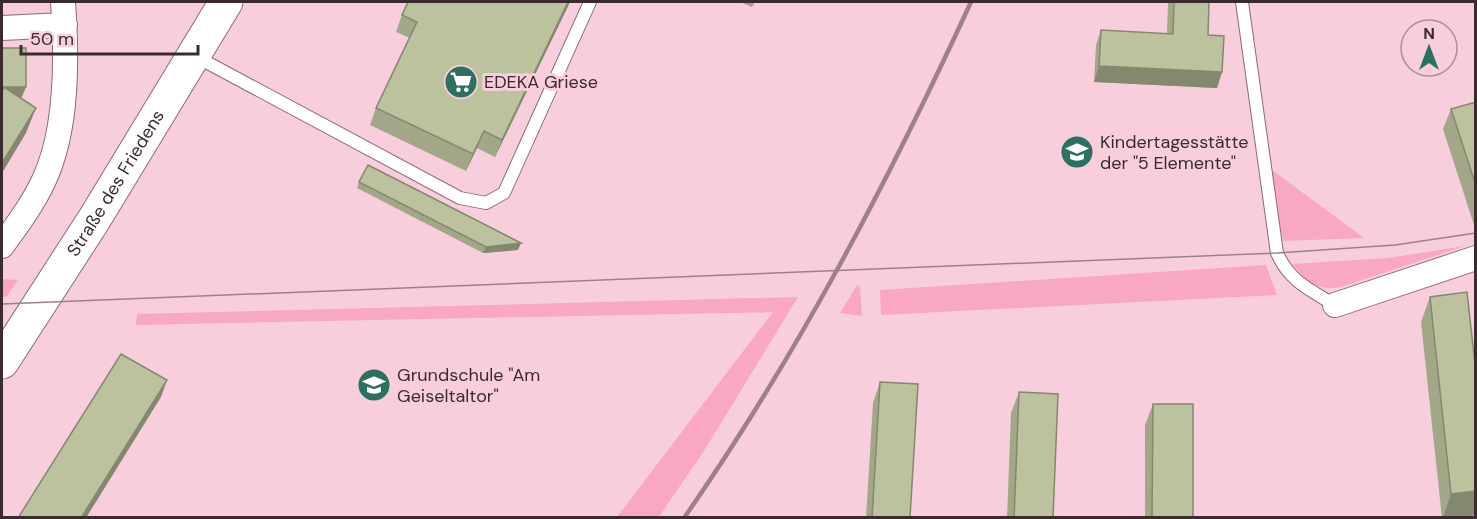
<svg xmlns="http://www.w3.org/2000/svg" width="1477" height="519" viewBox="0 0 1477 519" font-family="'DM Sans',sans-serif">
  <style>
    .green { fill: #faa7c6 }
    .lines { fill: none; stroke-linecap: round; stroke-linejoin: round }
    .lane-casing { stroke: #8e6976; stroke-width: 14 }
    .street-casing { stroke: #8e6976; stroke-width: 26 }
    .secondary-casing { stroke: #8e6976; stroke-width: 35 }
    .lane { stroke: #fff; stroke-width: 12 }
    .street { stroke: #fff; stroke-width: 24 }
    .secondary { stroke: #fff; stroke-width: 33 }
    .tram { stroke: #9e808a; stroke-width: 1.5 }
    .rail { stroke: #9e808a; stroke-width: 4.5 }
    .wall { fill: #a1a787 }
    .shaded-wall { fill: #83886e }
    .building { fill: #bbc29d; stroke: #83886e; stroke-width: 1.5 }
    .labels { text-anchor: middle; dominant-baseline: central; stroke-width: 6; stroke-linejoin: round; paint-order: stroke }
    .poi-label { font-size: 18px; fill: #3b2b30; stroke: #f8cedd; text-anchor: start }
    .street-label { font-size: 18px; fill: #3b2b30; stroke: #f8cedd }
  </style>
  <rect width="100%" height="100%" fill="#f8cedd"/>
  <!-- green -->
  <path class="green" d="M1268,167L1364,238L1283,241Z
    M1465,246L1341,287C1315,291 1308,282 1292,264L1388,258Z
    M1266,265L1277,295L881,315L880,290Z
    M2,279L18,280L6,297H2Z
    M857,285L860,287L862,316L840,313Z
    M798,297L704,451L658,518L617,517L773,312L136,325L137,314Z"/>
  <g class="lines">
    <defs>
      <path id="lane" d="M1242,2L1277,253C1289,281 1310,290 1335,305
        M195,56L460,198L486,203L504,193L590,2"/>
      <path id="street" d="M2,28L65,25
        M2,246C17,225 33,204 44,180C68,129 67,57 63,2
        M1335,305L1476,258"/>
      <g id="secondary">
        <path id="s1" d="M2,362L95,218L226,2"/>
      </g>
    </defs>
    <!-- lane casing -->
    <use href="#lane" class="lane-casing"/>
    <!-- street casing -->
    <use href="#street" class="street-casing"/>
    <!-- secondary casing -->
    <use href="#secondary" class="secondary-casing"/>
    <!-- lane -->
    <use href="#lane" class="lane"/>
    <!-- street -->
    <use href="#street" class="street"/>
    <!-- secondary -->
    <use href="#secondary" class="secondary"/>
    <!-- tram -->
    <path class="tram" d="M2,304L1277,253L1395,245L1476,233"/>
    <!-- rail -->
    <path class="rail" d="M684,518C797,356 889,180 971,2"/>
  </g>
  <!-- wall -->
  <path class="wall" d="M408,2H570L495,157L477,148L466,171L370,125L376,108L410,38L396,32L402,15Z
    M740,2H755L752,7Z
    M1168,2H1209L1208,35L1222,72L1217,88L1094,82L1096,45L1101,30L1167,34Z
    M1476,102V225H1474L1443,129L1451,109Z
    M359,182L518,250L483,253L357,188Z
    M1430,297L1476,373V515L1456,518H1442L1421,322Z
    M880,382L910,518H866L873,403Z
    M1019,392L1053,518H1007L1011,413Z
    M1153,404L1193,518H1145V425Z"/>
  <!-- shaded-wall -->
  <path class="shaded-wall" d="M568,2H570L495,157L502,140Z
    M1099,66L1222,72L1217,88L1094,82Z
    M2,87H26L21,99H2Z
    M36,108L26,133L2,173V163Z
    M484,131L477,148L466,171L473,154Z
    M521,243L518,250L483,253L486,247Z
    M167,380L161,397L86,518H81Z
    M1476,491V515L1456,518H1443L1451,494Z"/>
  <!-- building -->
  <path class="building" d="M408,2H568L502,140L484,131L473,154L376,108L417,22L402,15Z
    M1174,2H1209L1208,35L1224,36L1222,72L1099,66L1101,30L1173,34Z
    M2,48H26V87H2Z
    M4,87L36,108L2,163V92Z
    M1476,102V186L1451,109Z
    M368,165L521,243L486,247L359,182Z
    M1467,292L1476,373V491L1451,494L1430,297Z
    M121,354L167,380L81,518H18Z
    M880,382L918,384L910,518H872Z
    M1019,392L1058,394L1053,518H1014Z
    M1153,404H1193V518H1152Z"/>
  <!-- icons -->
  <defs>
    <symbol id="supermarket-disc" viewBox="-11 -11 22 22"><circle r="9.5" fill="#2d7061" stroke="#f8cedd"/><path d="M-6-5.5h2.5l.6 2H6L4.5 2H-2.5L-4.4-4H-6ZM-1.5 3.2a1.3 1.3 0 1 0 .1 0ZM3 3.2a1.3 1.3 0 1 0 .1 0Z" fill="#fff"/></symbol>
    <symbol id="school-disc" viewBox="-11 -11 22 22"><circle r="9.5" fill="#2d7061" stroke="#f8cedd"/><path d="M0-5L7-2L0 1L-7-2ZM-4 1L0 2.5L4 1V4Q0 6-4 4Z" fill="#fff"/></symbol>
  </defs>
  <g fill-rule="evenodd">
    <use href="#supermarket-disc" x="442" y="63" width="38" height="38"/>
    <use href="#school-disc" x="1058" y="133" width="38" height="38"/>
    <use href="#school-disc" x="355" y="366" width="38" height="38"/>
  </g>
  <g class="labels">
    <!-- poi labels -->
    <g class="poi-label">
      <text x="484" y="82">EDEKA Griese</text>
      <text x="1100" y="142">Kindertagesstätte<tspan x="1100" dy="21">der "5 Elemente"</tspan></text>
      <text x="397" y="375">Grundschule "Am<tspan x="397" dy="21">Geiseltaltor"</tspan></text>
    </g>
    <!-- street labels -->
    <g class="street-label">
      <text stroke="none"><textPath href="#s1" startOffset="212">Straße des Friedens</textPath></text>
    </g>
  </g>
  <!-- border -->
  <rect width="1477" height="519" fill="none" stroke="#3b2b30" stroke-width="6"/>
  <!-- north arrow -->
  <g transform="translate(1429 48)"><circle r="28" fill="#f8cedd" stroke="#ac8d98" stroke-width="1.5"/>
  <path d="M0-4.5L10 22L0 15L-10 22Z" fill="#2d7061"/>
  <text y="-9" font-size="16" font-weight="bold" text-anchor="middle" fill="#3b2b30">N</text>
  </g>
  <!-- scale -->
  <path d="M21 45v9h177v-9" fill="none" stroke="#3b2b30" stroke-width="3"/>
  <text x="30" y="45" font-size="18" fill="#3b2b30" stroke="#f8cedd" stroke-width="4.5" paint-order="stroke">50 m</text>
</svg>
